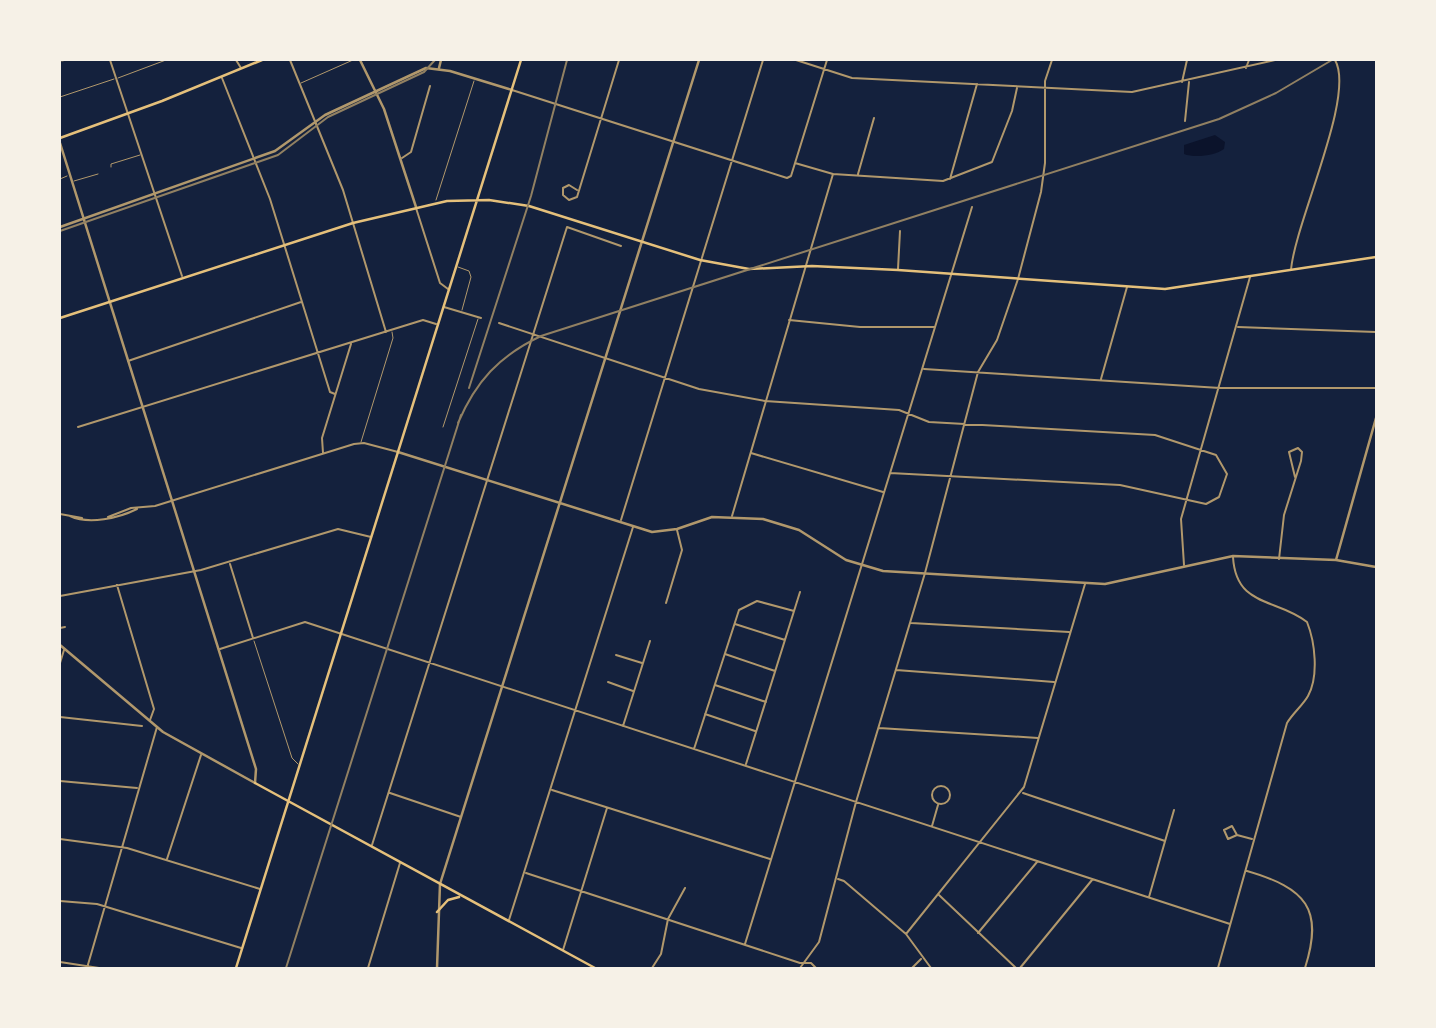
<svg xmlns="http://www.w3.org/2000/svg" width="1436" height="1028" viewBox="0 0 1436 1028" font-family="Spectral,serif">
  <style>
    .water { fill: #0b132b }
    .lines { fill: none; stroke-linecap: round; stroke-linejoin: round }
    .service { stroke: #b1986c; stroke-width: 1 }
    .minor { stroke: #b1986c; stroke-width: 2 }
    .tertiary { stroke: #b1986c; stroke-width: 2.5 }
    .secondary { stroke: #e5c07b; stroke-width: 2.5 }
    .tram { stroke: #918062; stroke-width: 2 }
    .rail { stroke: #918062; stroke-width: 2 }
  </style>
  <rect width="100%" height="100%" fill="#14213d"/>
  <!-- water -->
  <path class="water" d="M1215,135L1225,142L1224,149C1215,156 1194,158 1184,154V145Z"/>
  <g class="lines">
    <!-- service -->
    <path class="service" d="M118,78L166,60
      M301,83L353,60
      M60,97L114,79
      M111,167V164L140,155
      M60,179L67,176
      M74,181L98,174
      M436,200L474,81
      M458,267L469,271L471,277L462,310
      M443,427L478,319
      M361,442L393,338L392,332
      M254,641L292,758L298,764"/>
    <!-- minor -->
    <path class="minor" d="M110,60L182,276
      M236,60L241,68
      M290,60L343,190L386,332
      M796,60L852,78L1132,92L1275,60
      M1246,68L1249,60
      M222,78L270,199L330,392L335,394
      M1182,82L1187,60
      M512,90L787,178L791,176L827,60
      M1185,121L1189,82
      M402,158L411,152L430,86
      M795,163L833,174L943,181L992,162L1012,111L1017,88
      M858,174L874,118
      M950,179L977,84
      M577,190L569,185L563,188V195L569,200L577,197L619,60
      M416,208L440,283L448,289
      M898,269L900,231
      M1291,270C1295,222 1356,96 1335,60
      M444,307L481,318
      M789,320L860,327H934
      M499,323L699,389L765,401L899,410L929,422L1155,435L1216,455L1227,474L1219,497L1206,504L1120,485L890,473
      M1238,327L1376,332
      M128,361L301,302
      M924,369L1220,388H1376
      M1101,379L1127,287
      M78,427L423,320L436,324
      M323,453L322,438L351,344
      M751,453L883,492
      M60,514L82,518
      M70,516C89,525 119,518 137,509
      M732,516L833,174
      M108,517L131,508L155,506L354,444L364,443L398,452
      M621,520L763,60
      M1279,559L1284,515L1301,461L1302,452L1298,448L1289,452L1295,477
      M230,564L253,638
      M1184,565L1181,519L1250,277
      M117,585L154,709L150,720
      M60,596L201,570L338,529L371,537
      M666,603L682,550L677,530
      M911,623L1069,632
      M735,624L785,640
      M60,628L65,627
      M220,649L305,622L1230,924
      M725,654L775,671
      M616,655L642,663
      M60,663L64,650
      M896,670L1054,682
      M608,682L633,691
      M715,685L766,702
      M705,714L755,731
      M60,717L142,726
      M623,726L650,641
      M879,728L1038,738
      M694,749L739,610L757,601L794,611
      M746,764L800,592
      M60,781L137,788
      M932 795a9 9 0 1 1 18 0a9 9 0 1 1-18 0Z
      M552,790L770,859
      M390,793L461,817
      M1023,793L1165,841
      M932,826L938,805
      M1237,835L1232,826L1224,830L1228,839L1237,835L1252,839
      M60,839L127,848L260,889
      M372,845L567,227L621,246
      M167,859L201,755
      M1247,871C1306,888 1324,909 1305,968
      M526,873L800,963H811L816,968
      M838,879L844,881L906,934L931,968
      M939,895L1016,968
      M1149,897L1174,810
      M60,901L97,904L241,948
      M509,920L633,527
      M978,933L1037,862
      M906,934L1024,787L1085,584
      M745,944L972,207
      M563,950L607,808
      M60,962L99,968
      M87,968L157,727
      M368,968L400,863
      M652,968L661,954L668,919L685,888
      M800,968L819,942L856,802L925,573L978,372L997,340L1018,279L1041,192L1045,163V81L1052,60
      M912,968L921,959
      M1020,968L1092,880
      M1218,968L1287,723C1293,713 1303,705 1308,696C1319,676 1315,642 1307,622C1277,598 1236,608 1233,557"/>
    <!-- tertiary -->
    <path class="tertiary" d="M360,60L384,109L416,207
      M439,68L441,60
      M60,143L256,769L255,783L163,732L60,645
      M60,227L275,151L325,115L426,68L450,71L512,90
      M398,452L652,532L677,529L712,517L763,519L799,530L846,560L883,571L1105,584L1233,556L1336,560L1376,567
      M1336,560L1376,418
      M437,968L440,884L699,60"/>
    <!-- secondary -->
    <path class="secondary" d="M60,60H63
      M60,138L162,101L262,60
      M60,318L353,223L447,201L489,200L529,206L700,260L749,269L812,266L898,270L1165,289L1376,257
      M255,783L595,968
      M437,912L448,900L459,897
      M236,968L521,60"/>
    <!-- tram -->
    <path class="tram" d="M60,231L278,155L328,117L424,72L435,60"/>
    <!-- rail -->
    <path class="rail" d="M469,388L531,196L567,60
      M458,423C476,381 499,356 541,336L1219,119L1276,93L1332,60
      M286,968L461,415"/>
  </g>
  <!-- border -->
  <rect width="1436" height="1028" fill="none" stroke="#f6f1e7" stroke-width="122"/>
</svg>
